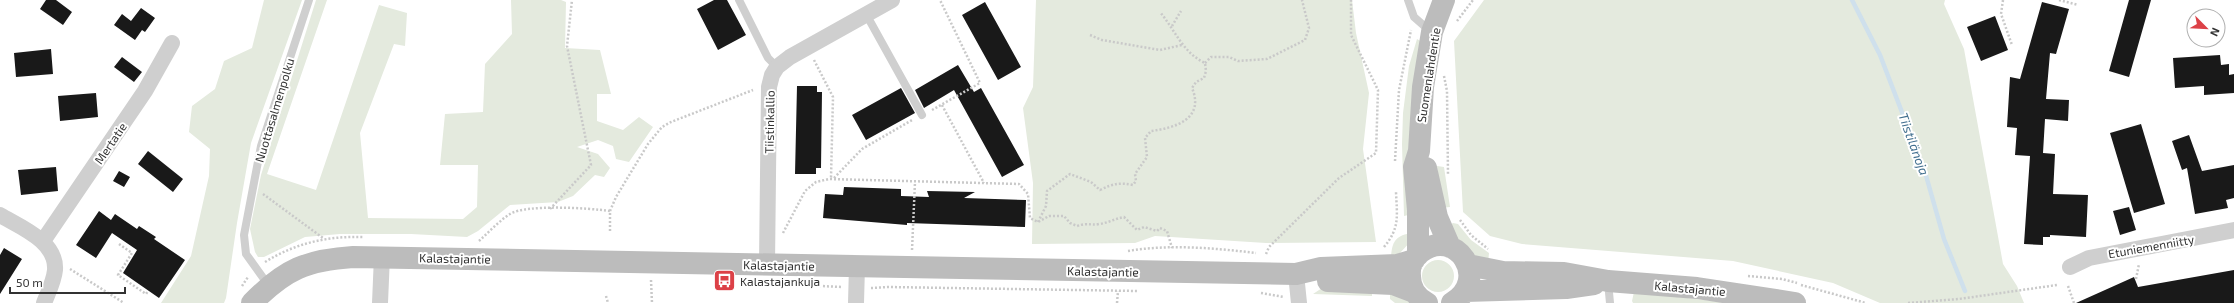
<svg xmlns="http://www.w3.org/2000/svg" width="2234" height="303" viewBox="0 0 2234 303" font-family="'Exo 2',sans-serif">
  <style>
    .green { fill: #e4eade }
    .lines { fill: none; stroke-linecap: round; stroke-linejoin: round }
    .stream { stroke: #cfe0ec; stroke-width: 4.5 }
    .building { fill: #191919 }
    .path { stroke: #c9c9c9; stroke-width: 2.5; stroke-dasharray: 2 2; stroke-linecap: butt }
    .service { stroke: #cfcfcf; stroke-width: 8 }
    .minor { stroke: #cfcfcf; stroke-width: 16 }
    .secondary { stroke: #bcbcbc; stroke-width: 22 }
    .labels { text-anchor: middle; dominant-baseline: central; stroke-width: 4; stroke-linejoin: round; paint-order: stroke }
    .street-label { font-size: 12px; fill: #323232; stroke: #fff }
    .poi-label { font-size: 12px; fill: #323232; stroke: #fff; text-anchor: start }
    .water-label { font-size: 13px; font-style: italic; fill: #437090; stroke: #fff }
  </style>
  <rect width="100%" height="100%" fill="#fff"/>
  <!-- green -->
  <path class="green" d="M264,0H302L251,143L237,223L226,298L224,303H161L191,256L209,176L210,149L189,132L192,106L215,89L224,61L252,48Z
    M316,0H327L267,174L316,190L379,5L407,13L405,46L394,44L360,133L368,218L463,219L477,207L478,165H440L445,114L483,112L485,64L512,34L511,0H561L566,2L565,48L600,50L611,94H597V121L623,130L639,117L653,127L629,162L616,159L613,146L598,140L577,147L598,154L610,168L604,177L595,175L573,196L558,202L510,205L478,231L467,237L411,234H340L305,237L264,257H258L255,252L250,229L261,175Z
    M1036,0H1352L1356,33L1369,93L1363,149L1376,242L1266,243L1155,236L1135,243L1032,244L1033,183L1023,108L1033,87Z
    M1484,0H1945L1944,4L1964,49L2003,264L2017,286L2024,303H1880L1833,283L1733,261L1522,244L1490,236L1463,212L1454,41Z
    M1417,39L1422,42L1413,214L1404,216L1402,144L1403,113L1409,66Z
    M1437,166L1444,167L1450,207L1441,208Z
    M1453,223L1458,224L1471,240L1489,253L1488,264C1471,257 1459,241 1448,226Z
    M1407,234L1411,241L1400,253L1391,257C1392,246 1393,237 1407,234Z
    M1422 276a16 16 0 1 1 32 0a16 16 0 1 1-32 0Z
    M1322,288H1372V296L1313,294Z
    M1390,289L1411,303H1395L1390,299Z
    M1634,292L1722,302V303H1633L1632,301Z"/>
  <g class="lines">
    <!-- stream -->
    <path class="stream" d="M1852,0L1880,55L1925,172L1944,239L1965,291"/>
  </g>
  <!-- building -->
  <path class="building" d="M46,0H56L72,12L63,25L40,9Z
    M714,0H727L746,35L718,50L697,9Z
    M2129,0H2151L2129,77L2109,71Z
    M985,2L1021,67L998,80L962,15Z
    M2042,2L2069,9L2056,54L2050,53L2046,99L2069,100L2068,121L2045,119L2043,153L2055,154L2053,194L2088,195L2086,237L2050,235V237H2043V245L2024,244L2030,156L2015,155L2017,128L2007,127L2010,77L2020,79Z
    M141,8L155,18L145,32L142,30L135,40L114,25L122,14L131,21Z
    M1995,16L2008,50L1981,61L1967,27Z
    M51,49L53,74L16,77L14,53Z
    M2220,55L2221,65L2229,64V75L2234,74V93L2204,95V86L2175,88L2173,58Z
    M122,57L142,72L134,82L114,67Z
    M958,65L974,92L981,88L1024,165L1002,177L954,90L924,108L915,90Z
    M797,86H817V92H822L821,168H816V174H795Z
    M901,88L915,113L866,140L852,115Z
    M96,93L98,117L60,121L58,96Z
    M2141,124L2165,204L2134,213L2110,133Z
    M2189,135L2202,171L2234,165V198L2226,200L2228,208L2195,214L2187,168L2182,170L2172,141Z
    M148,151L183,179L173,192L138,164Z
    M56,167L58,191L21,195L18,170Z
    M119,171L130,177L124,187L113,181Z
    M844,187L901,189V196L929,197L927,191L975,192L964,198L1026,200L1025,227L907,223V225L823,218L825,194L843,195Z
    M2129,207L2136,230L2120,235L2113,211Z
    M99,211L111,220L115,214L137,229L139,226L156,237L154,239L185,260L159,298L123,273L137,250L112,233L96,258L76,245Z
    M4,248L22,259L0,294V255Z
    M2234,270V303H2076L2134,277L2138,287Z"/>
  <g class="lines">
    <!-- path -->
    <path class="path" d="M2003,0L2001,14L2012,45
      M2059,0L2078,5
      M1457,21L1473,0
      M1172,26L1181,11
      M1090,35L1102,40L1160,50L1182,45
      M814,60L833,97L831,178
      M1205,63L1211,57H1229L1238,61L1267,59L1305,40L1309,28L1302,0
      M1444,76L1447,91L1448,175
      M942,105L984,183
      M932,110L980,83L940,0
      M1395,161L1399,90L1411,30
      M834,178L862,149L912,120
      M263,194L323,238
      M550,209L591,165L567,46L572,0
      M1460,220L1471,235L1488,249
      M1038,222L1046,206L1047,191L1070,174L1091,182L1100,190C1112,184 1120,182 1133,185L1136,181L1135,174L1147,157L1145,138L1151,131C1175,128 1205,119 1192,88L1196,82L1204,78L1206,71L1205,63C1183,53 1175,30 1160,12
      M610,231V211L616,197L648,144L662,127L671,122L753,90
      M783,233L805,191L816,182L829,179L1019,184L1028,194L1030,218L1038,222L1049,216H1064L1070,223L1077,226C1089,222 1091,226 1099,224C1108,223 1114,219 1124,217L1137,230L1144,227L1157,231L1160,228L1167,231L1172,248
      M479,241C489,232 499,221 510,214C526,204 589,208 610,211
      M119,244L132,253L118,275L146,294L148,291
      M1384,247C1400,228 1397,216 1396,192
      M912,250L915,182
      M1128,251C1169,244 1214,248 1256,253
      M1266,254L1269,247L1339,178L1376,153L1378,90L1351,35V0
      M265,262C296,243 327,236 363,237
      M70,269L124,303
      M1748,276L1782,279L1797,283
      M2136,279L2139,264
      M651,280L652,303
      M799,285L842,287
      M1801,285L1866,303
      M242,286L248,277
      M2068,286L2074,303
      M871,288L888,287L1138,291
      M1261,293L1284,297
      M606,296L608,303
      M1117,303L1118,291
      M1908,303L1959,299L2057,285"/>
    <!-- service -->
    <path class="service" d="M739,0L768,58L777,67
      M1408,0L1414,17L1430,31
      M866,14L922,115
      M1608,282L1610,303
      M269,286L246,254L244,235L261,146L309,0"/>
    <!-- minor -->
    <path class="minor" d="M0,215C20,227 57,241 55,270C54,281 48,293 44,303
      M43,241L145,91L172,43
      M767,264L769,87L772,75L777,67L790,57L892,0
      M2070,267L2089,258L2234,230
      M1296,274L1299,303
      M380,303L382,256
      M856,303L857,266"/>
    <!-- secondary -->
    <path class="secondary" d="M1426,168L1437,217L1450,247
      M1418,255V210L1414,167L1419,151L1423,87L1432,32L1444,0
      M1468,265L1503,272L1564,273L1608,281L1697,288L1795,303
      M1328,281L1393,284L1414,292
      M1465,291L1566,288L1594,284
      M252,303C285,269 307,260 353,257L1296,274L1321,268L1397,265L1414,260
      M1427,303C1417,298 1410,288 1410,276C1409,267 1413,258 1421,252C1455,226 1492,279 1452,303"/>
  </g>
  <!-- icons -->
  <defs>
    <symbol id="bus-square" viewBox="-11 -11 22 22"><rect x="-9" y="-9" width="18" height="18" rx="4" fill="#dc4147" stroke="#fff"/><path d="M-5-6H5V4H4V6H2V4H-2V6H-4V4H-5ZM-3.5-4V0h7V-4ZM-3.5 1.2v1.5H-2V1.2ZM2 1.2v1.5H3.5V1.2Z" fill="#fff"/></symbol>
  </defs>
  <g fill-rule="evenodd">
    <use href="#bus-square" x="712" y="268" width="25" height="25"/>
  </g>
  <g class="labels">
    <!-- street labels -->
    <g class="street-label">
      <text transform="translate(1428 75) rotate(-81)">Suomenlahdentie</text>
      <text transform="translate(274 110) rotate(-73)">Nuottasalmenpolku</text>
      <text transform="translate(769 122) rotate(-89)">Tiistinkallio</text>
      <text transform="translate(110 143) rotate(-56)">Mertatie</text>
      <text transform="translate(2151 246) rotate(-10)">Etuniemenniitty</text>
      <text transform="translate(455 258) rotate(1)">Kalastajantie</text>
      <text transform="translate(779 265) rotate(1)">Kalastajantie</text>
      <text transform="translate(1103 271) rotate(1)">Kalastajantie</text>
      <text transform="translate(1690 288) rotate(5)">Kalastajantie</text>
    </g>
    <!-- poi labels -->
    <g class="poi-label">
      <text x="740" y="281">Kalastajankuja</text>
    </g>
    <!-- water labels -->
    <g class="water-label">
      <text transform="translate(1914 144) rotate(70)">Tiistilänoja</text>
    </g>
  </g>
  <!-- north arrow -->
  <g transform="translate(2206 28) rotate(114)"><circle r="19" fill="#ffffff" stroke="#adadad"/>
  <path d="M0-3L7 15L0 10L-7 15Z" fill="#dc4147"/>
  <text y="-6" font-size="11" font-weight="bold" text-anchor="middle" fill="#323232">N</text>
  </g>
  <!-- scale -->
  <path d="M10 287v6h115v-6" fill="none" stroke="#323232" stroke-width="2"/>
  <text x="16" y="287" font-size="12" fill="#323232" stroke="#ffffff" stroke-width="3" paint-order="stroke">50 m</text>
</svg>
